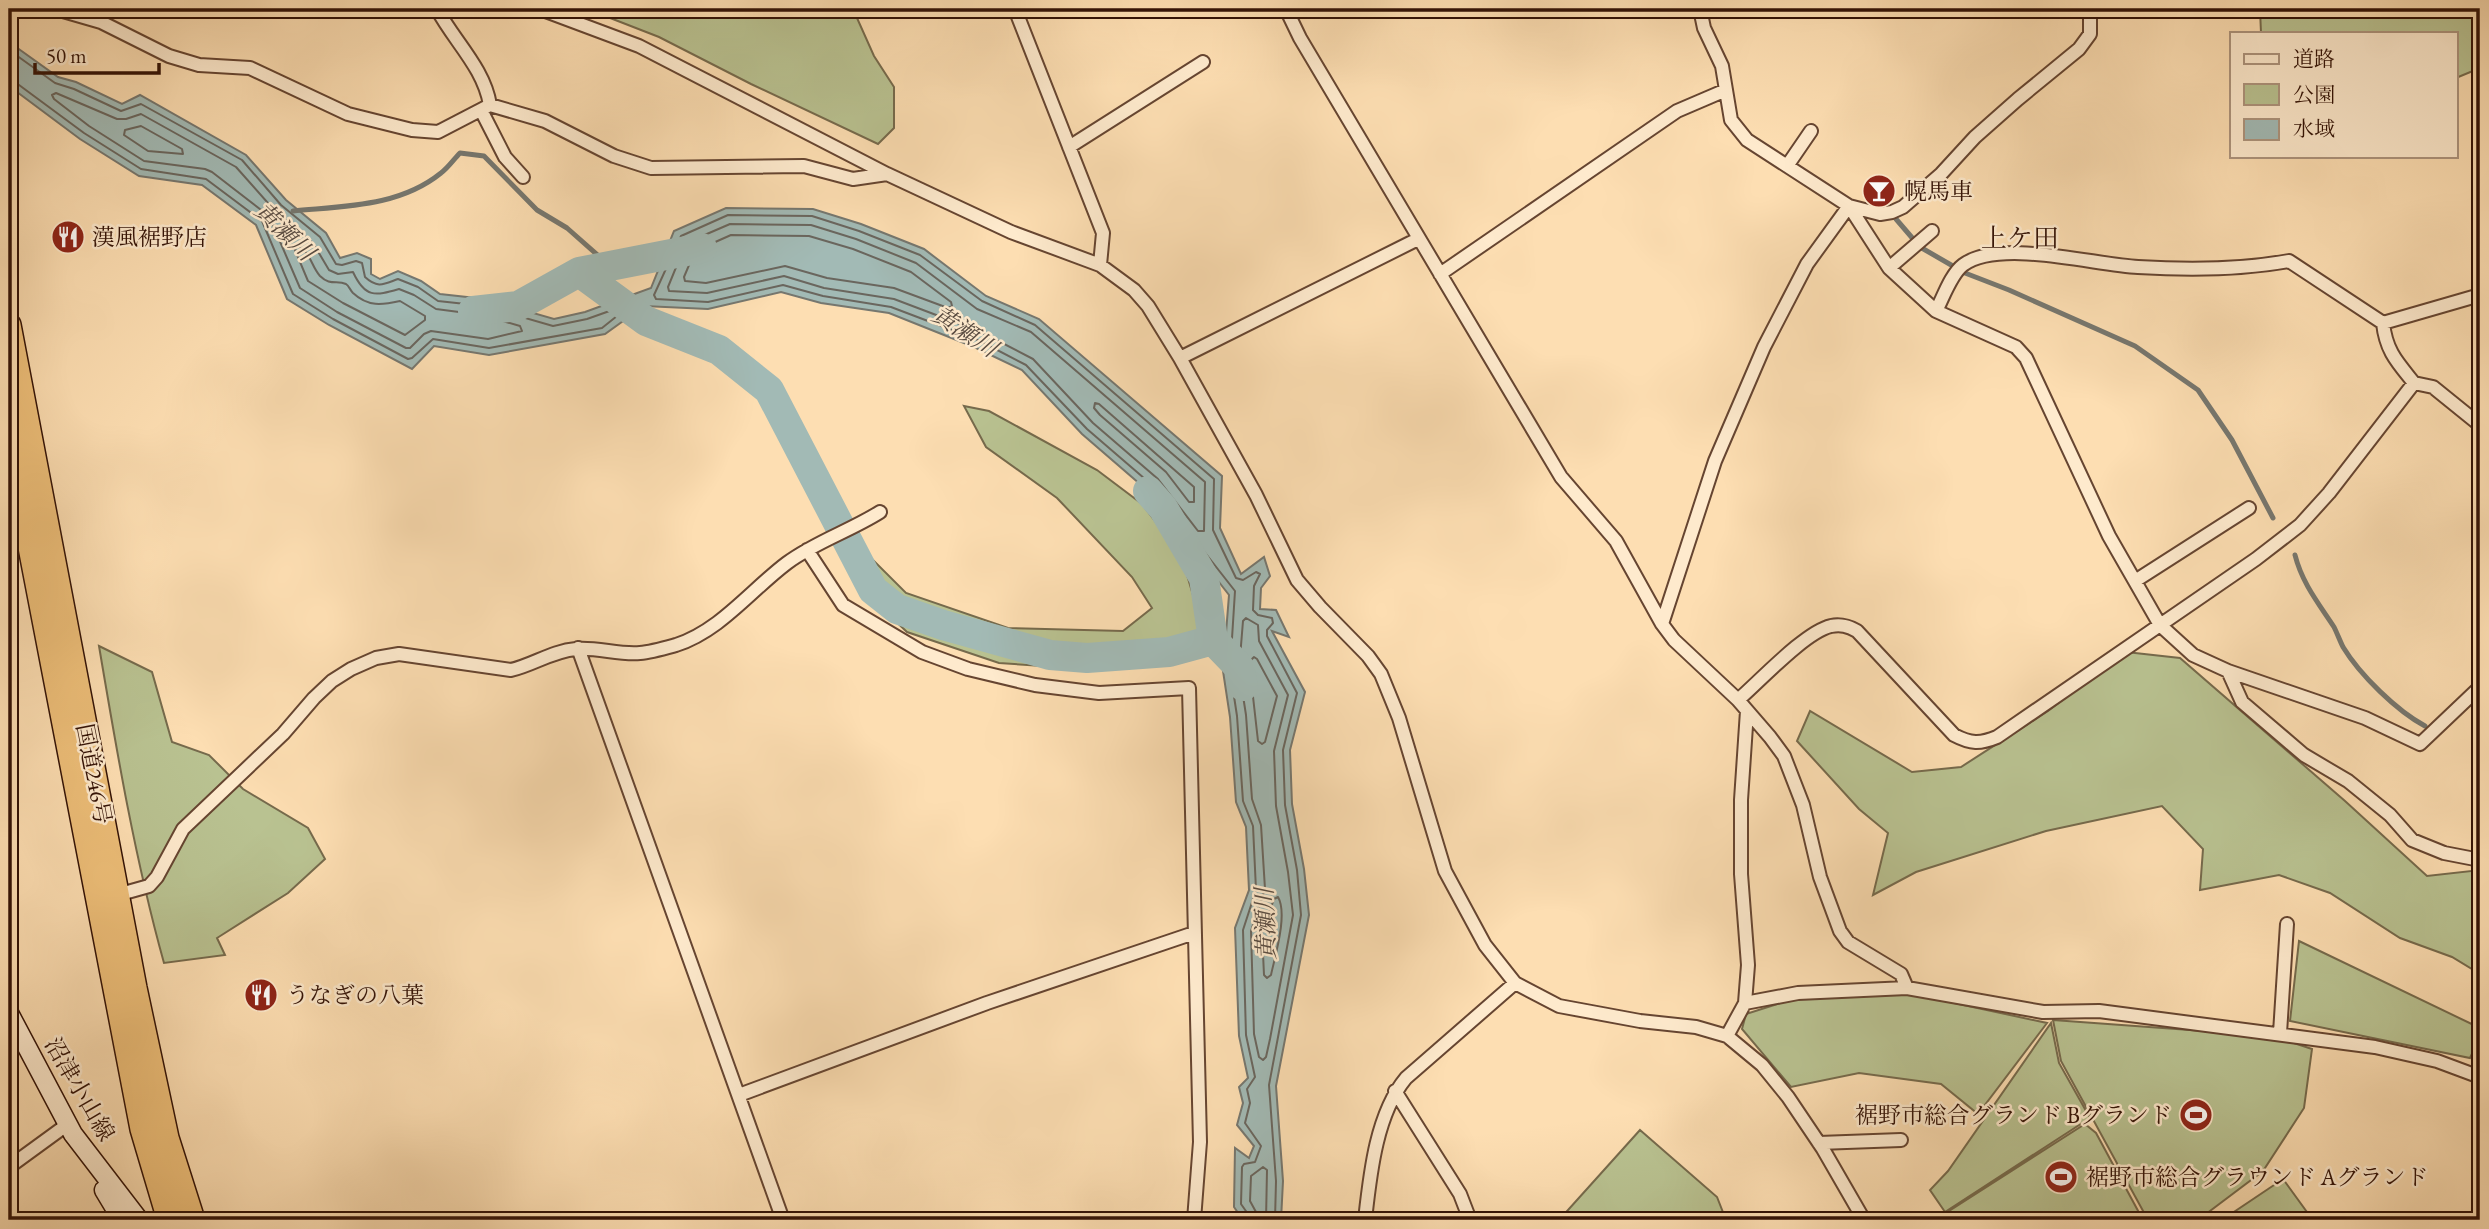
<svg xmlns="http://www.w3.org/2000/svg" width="2489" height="1229" viewBox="0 0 2489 1229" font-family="'EB Garamond','Noto Serif JP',serif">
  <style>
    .green { fill: #b9c291; stroke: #766a4c; stroke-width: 2 }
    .water { fill: #a2bab5; stroke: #76776f; stroke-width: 2 }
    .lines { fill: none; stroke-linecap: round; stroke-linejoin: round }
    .shore { stroke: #6a665e; stroke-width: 2 }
    .stream { stroke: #76776f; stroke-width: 5 }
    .river { stroke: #a2bab5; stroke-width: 30 }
    .street-casing { stroke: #664531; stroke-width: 16 }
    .secondary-casing { stroke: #331206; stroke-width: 21 }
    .highway-casing { stroke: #331206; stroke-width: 26 }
    .street { stroke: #feeacd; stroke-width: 12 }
    .secondary { stroke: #feeacd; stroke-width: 18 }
    .highway { stroke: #eebf79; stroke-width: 23 }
    .labels { text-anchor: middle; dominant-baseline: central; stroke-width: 5; stroke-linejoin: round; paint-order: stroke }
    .poi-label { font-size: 23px; fill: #331206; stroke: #feeacd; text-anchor: start }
    .street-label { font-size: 23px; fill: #331206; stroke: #feeacd }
    .water-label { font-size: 24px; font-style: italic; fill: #5a4d43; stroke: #feeacd }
    .quarter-label { font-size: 26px; fill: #331206; stroke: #feeacd }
  </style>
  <rect width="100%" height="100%" fill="#fddeb2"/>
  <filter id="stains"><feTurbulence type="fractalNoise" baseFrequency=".00286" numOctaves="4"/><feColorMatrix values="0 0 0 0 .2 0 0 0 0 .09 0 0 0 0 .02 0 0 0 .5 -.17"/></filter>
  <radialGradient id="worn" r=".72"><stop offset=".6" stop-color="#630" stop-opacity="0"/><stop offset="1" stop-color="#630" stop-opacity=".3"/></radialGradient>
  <!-- green -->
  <path class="green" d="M587,9H853L874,56L894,87V128L878,144L751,84L659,37Z
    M2260,9H2480V68L2456,78V33H2261Z
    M964,406L989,411L1097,470L1142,504L1181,555L1193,595L1199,632L1187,650L1155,661L1058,667L999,663L907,632L863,590L847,555L859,546L906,593L1008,628L1123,631L1152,608L1132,577L1057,498L986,447Z
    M99,646L152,672L172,742L209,755L243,789L308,828L325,859L288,893L217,938L225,955L164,963C135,859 117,753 99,646Z
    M2126,652L2180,658L2345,801L2427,876L2480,870V971L2472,969L2452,957L2400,938L2330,893L2279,875L2200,890L2203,849L2162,806L2046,831L1916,872L1873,895L1888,833L1859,809L1797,741L1810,711L1912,772L1961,767L2048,711Z
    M2299,941L2480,1028V1037L2470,1058L2290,1021Z
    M1903,992L2047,1023L1978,1114L1941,1084L1859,1073L1791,1087L1742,1029L1746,1014L1796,998Z
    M2053,1020L2272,1036L2312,1049L2304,1108L2263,1171L2198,1220H2148L2061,1061Z
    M2051,1023L2059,1063L2090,1118L1945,1212L1930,1190L1948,1171Z
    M2085,1124L2096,1133L2143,1220H1935Z
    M1640,1130L1717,1197L1726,1220H1559Z
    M2283,1179L2312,1219L2222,1220Z"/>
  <!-- water -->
  <path class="water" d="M9,42L58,77L76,82L122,104L140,95L246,155L286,200L326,233L340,258L357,253L371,259V274L380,279L398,271L421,281L440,294L485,299L554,319L585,312L651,288L674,231L726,208L813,209L861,224L924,249L986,296L1039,319L1222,476L1220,528L1241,574L1264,557L1270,576L1261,588L1260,609L1276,610L1289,637L1272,631L1305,692L1290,750L1292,804L1304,869L1309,915L1276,1086L1283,1181L1281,1220H1243L1234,1207L1235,1148L1249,1158L1254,1146L1237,1125L1243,1103L1239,1087L1248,1078L1239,1036L1235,928L1249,890L1246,827L1236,802L1230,717L1223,671L1229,595L1148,491L1082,434L1022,370L974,347L889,313L821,303L781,292L708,309L644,306L605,334L489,355L434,346L412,369L329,325L287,299L256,225L202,185L139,176L80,139L9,86Z"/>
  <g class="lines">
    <!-- shore -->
    <path class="shore" d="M9,50L55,83L74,89L121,111L141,104L242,160L281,205L320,237L336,264L342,265L356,261L362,263L365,277C378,289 384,284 398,279L418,287L438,301L484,306L553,326L587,319L618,308L622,312L602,328L489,348L433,339L412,358L408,359L333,319L293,294L262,221L206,179L141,169L84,133L15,82L9,81
      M56,93L117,119H126L141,114L236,167L275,211L313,243L329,270L338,274L353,272C365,298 375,296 399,289L414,295L436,309L482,315L520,326L522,331L488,339L431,331L424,334L410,348H406L337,312L300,288L269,216L212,172L205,169L144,161L89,126L54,99L52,95Z
      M141,126L182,149L183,154L148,151L124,135L125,130Z
      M730,224L811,225L856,239L916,263L977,309L1031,332L1205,482L1204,531H1198L1158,479L1093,423L1033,359L981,332L894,299L824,288L784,276L707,293L669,291L668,287L686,243Z
      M731,235L809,236L853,249L911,272L951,302L952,306L948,308L894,288L827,278L785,266L706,283L685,281L684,277L695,251Z
      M297,246C310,250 311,266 320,276C330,286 337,280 346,284C349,286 350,290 353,293C368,307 382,305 400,301L425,316V320L405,335L343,303L308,281L295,250Z
      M1095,403L1099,404L1194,487V502H1189L1166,472L1100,415L1094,408Z
      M1246,618L1258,625L1259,641L1288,695L1274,751L1276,806L1288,872L1293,915L1270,1039L1266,1057L1263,1060L1259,1057L1254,1034L1251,931L1265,889L1261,825L1252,799L1246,715L1239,670L1243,621Z
      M1254,657L1257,659L1277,696L1265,742L1262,744L1258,741L1250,670L1251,660Z
      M1278,897C1288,914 1275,956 1271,975L1267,978L1264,975L1262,932L1274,899Z
      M1249,1220L1248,1214L1241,1204L1242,1167L1244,1164L1255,1162L1261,1146L1245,1123L1250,1103L1247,1089L1255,1077L1246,1035L1243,930L1256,890L1253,826L1243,801L1237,716L1230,670L1235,591L1152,485L1087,429L1026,365L978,340L891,307L823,296L783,285L708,302L656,299L654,295L681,236L728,215L812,216L859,231L920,255L982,301L1035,325L1214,479L1213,530L1236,578L1243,580L1256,572L1260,574L1254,586L1253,610L1258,615L1272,618L1273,623L1267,630V636L1297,693L1283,750L1285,805L1297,870L1301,915L1269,1085L1276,1181L1275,1220
      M1258,1220L1256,1212L1250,1201L1251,1176L1263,1167L1267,1170L1266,1220"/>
    <!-- stream -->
    <path class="stream" d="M293,211C344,206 399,207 441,173C448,168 454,159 460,153L484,156L537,210L567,228L610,266
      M1896,219L1920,247L1965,273L2009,290L2135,346L2198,390L2232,440L2273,518
      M2295,555C2302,583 2319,604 2334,627C2337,633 2340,641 2343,647C2360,675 2397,711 2425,726
      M9,577V578"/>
    <!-- river -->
    <path class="river" d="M579,272L646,321L719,350L769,390L873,590L897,609L943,625L1050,655L1087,658L1169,652L1213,640
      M473,311L518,306L579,272L702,248
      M1148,491L1163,508L1204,578L1213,640L1239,667L1243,686"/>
    <defs>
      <path id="street" d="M56,9L101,22L169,56L199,65L250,68L348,114L412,130L438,132L490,105L545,121L614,156L651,168L804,166L853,179L887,174
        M437,9C454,41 484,68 490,105
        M540,9L639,46L887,174L1011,232L1100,265L1134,290L1148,306L1180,358L1256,495L1297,580L1320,607L1368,656L1381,674L1399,718L1445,871L1485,945L1515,983L1559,1006L1640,1021L1696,1027L1727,1036L1762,1065L1788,1097L1823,1149L1864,1220
        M1015,9L1103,233L1100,265
        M1286,9L1300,38L1561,477L1616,541L1662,624L1674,640L1738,700L1770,737L1784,756L1803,805L1820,877L1840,931L1848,942L1901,974L1907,988
        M1700,9L1704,28L1722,66L1731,120L1747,140L1849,206L1889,268L1936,311L2016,347L2026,358L2109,536L2160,625L2193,655L2228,671L2242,702L2304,755L2348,781L2390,815L2412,840L2444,853L2480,860
        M481,110L505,157L523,177
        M1069,147L1203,62
        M1787,166L1811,131
        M1889,268L1932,231
        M1440,274L1677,111L1726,90
        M2383,323L2480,295
        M1180,358L1418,239
        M2414,383L2433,387L2480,425
        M807,550L843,605L922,652L968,669L1035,685L1099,693L1189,688L1200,1142L1194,1220
        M2135,581L2249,508
        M1662,624L1715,461L1764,347L1807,264L1849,206L1880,214L1892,212L1903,207L1941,174L1975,137L2018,99L2079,49L2090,34V9
        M578,648L783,1220
        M2228,671L2365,718L2420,744L2480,687
        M1738,700C1760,681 1805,632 1831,626C1841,624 1848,626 1857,631L1954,735C1971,744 1980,744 1997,737L2256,559L2300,525L2329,493L2414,383C2397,362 2386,351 2383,323L2289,261C2240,270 2188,270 2138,267C2094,265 2000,238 1963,265C1951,274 1943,298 1936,311
        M117,895L149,886L157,877L183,829L283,734L314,698L332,681L351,669L376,658L399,654L511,670C533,665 552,651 576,649C597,647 619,655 640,653C651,652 665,648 676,645C720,631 751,590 787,563C815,542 850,531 880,512
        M1745,1003L1798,993L1907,988L2043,1012L2099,1011L2375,1047L2437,1061L2480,1077
        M2280,1033L2287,924
        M1727,1036L1745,1003L1748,965L1741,874V800L1747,711
        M1395,1091L1460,1194L1470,1220
        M739,1095L987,1003L1194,933
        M1819,1143L1901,1140
        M9,1167L68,1124
        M1365,1220C1370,1175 1376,1114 1406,1078L1515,983"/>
      <path id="secondary" d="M9,1013L73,1134L139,1220
        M104,1190L122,1220"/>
      <path id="highway" d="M9,325L135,988L167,1138L193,1220
        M9,438L142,1129L169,1220"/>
    </defs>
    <!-- street casing -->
    <use href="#street" class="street-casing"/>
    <!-- secondary casing -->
    <use href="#secondary" class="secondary-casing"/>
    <!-- highway casing -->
    <use href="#highway" class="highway-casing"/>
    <!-- street -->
    <use href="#street" class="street"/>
    <!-- secondary -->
    <use href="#secondary" class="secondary"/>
    <!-- highway -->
    <use href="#highway" class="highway"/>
  </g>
  <!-- icons -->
  <defs>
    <symbol id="bar-disc" viewBox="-11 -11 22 22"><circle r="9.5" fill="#8f2418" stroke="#feeacd"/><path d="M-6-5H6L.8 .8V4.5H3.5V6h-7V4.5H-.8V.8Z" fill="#fff"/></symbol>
    <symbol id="restaurant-disc" viewBox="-11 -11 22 22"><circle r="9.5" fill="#8f2418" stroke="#feeacd"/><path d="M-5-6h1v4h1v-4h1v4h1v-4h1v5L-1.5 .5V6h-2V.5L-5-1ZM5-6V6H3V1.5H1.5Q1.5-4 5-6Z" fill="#fff"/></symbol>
    <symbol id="stadium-disc" viewBox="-11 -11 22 22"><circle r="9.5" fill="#8f2418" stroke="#feeacd"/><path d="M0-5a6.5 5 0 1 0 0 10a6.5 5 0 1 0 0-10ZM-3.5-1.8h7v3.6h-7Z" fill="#fff"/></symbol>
  </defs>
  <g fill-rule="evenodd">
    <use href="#bar-disc" x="1860" y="172" width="38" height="38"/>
    <use href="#restaurant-disc" x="49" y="218" width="38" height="38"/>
    <use href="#restaurant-disc" x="242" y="976" width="38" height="38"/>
    <use href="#stadium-disc" x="2177" y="1096" width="38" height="38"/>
    <use href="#stadium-disc" x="2042" y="1158" width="38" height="38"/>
  </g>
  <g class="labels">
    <!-- poi labels -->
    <g class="poi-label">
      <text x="1904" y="191">幌馬車</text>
      <text x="92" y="237">漢風裾野店</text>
      <text x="286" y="995">うなぎの八葉</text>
      <text x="2172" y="1115" text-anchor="end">裾野市総合グランド Bグランド</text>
      <text x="2086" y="1177">裾野市総合グラウンド Aグランド</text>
    </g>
    <!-- street labels -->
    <g class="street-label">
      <text transform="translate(94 774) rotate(79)">国道246号</text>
      <text transform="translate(80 1089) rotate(60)">沼津小山線</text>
    </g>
    <!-- water labels -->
    <g class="water-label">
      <text transform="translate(285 231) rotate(44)">黄瀬川</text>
      <text transform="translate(965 331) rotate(33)">黄瀬川</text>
      <text transform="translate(1265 924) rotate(-92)">黄瀬川</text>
    </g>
    <!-- quarter labels -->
    <g class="quarter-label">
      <text x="2020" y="238">上ケ田</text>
    </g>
  </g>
  <!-- margin -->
  <rect width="2489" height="1229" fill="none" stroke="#fddeb2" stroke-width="35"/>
  <rect x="10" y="10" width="2468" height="1208" fill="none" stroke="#331206" stroke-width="3.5"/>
  <rect x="18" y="18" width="2454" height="1194" fill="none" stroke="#331206" stroke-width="2"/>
  <!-- legend -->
  <rect x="2230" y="32" width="228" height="126" fill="#feeacd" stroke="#ad947d" stroke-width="2"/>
  <rect x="2244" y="54" width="35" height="10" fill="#feeacd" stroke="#ad947d" stroke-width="2"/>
  <text x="2293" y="66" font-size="21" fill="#331206">道路</text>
  <rect x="2244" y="84" width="35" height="21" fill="#b9c291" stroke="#ad947d" stroke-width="2"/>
  <text x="2293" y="102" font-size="21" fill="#331206">公園</text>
  <rect x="2244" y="119" width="35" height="21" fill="#a2bab5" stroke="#ad947d" stroke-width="2"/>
  <text x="2293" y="136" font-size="21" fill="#331206">水域</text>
  <!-- scale -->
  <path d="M35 63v10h124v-10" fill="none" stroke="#331206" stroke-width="3.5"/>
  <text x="46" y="63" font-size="21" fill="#331206" stroke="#feeacd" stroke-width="5" paint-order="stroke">50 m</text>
  <rect width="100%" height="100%" filter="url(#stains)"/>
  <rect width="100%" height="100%" fill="url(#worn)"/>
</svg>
